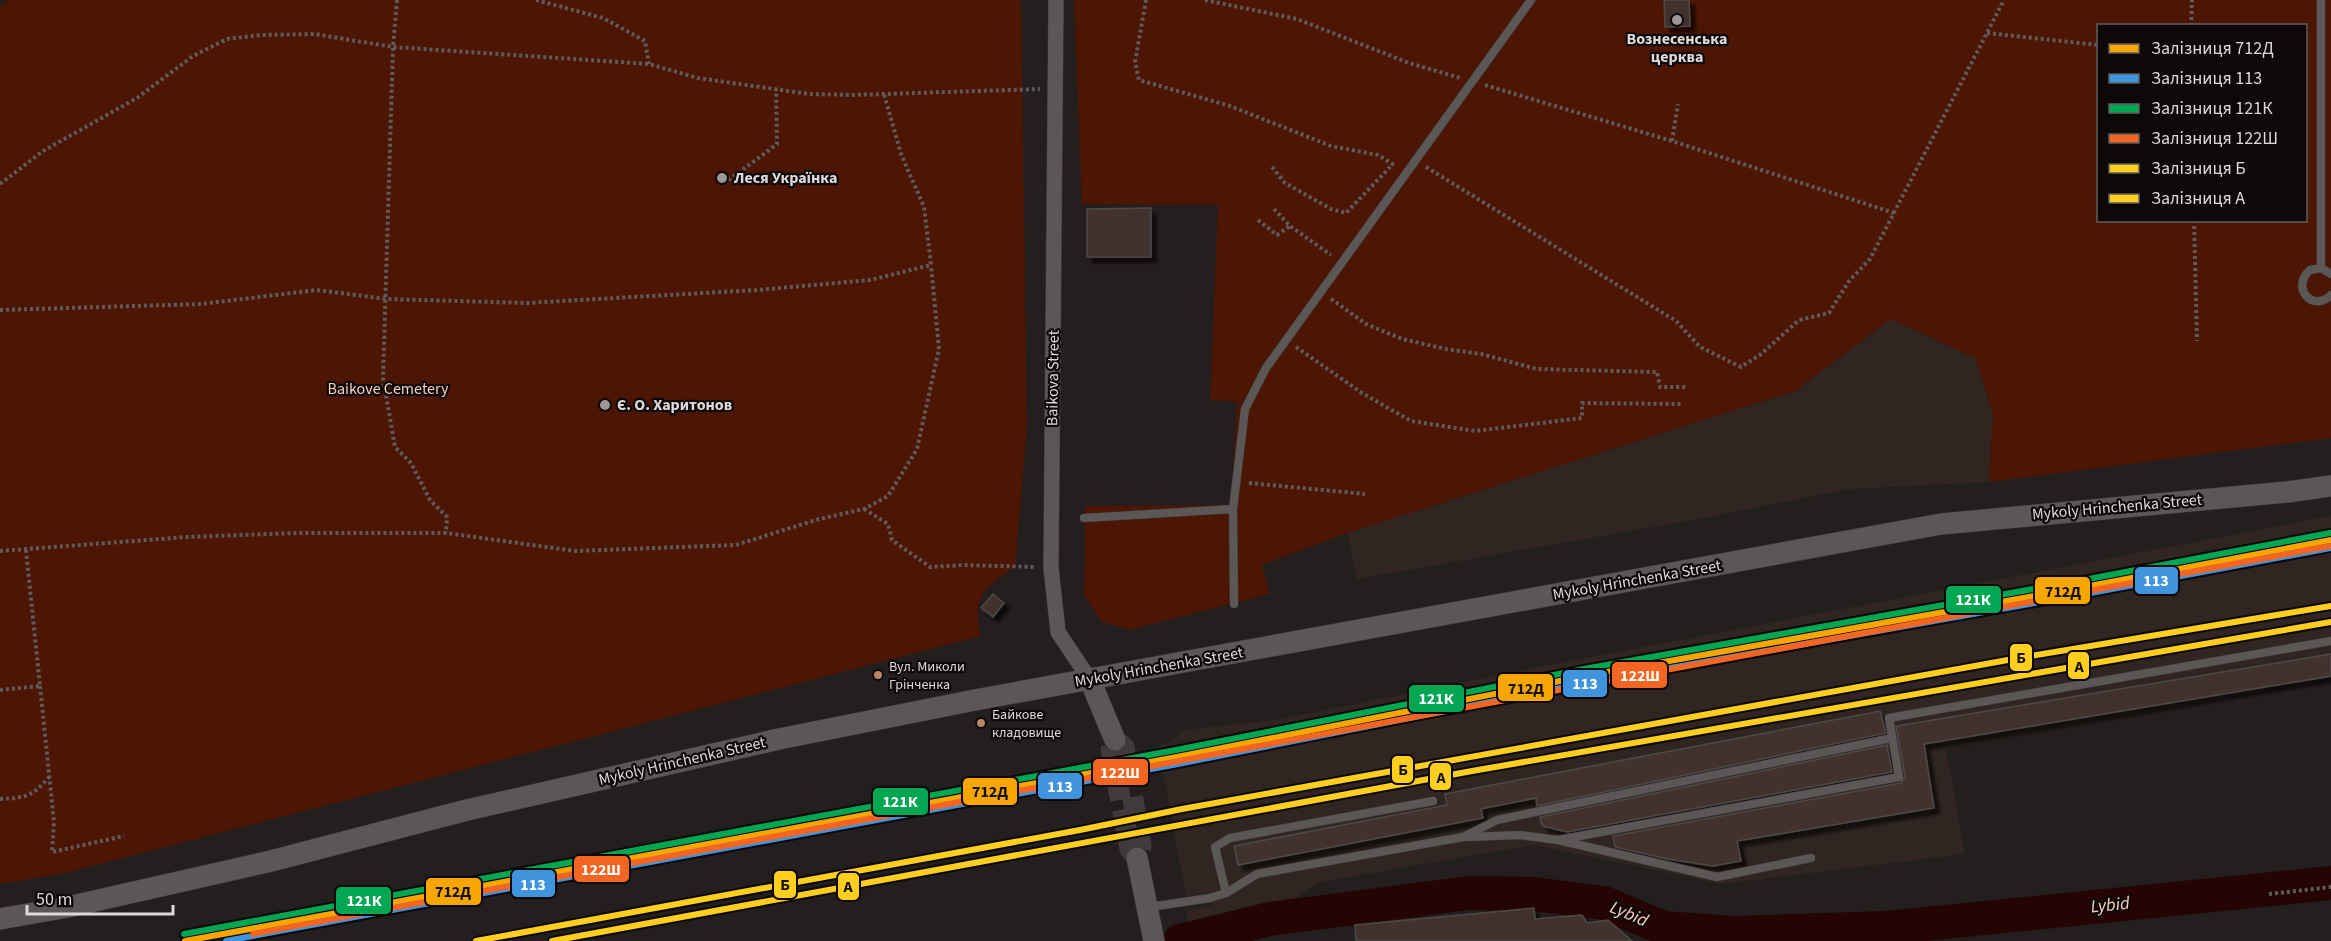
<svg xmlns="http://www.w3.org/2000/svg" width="2331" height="941" viewBox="0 0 2331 941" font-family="'Source Sans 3',sans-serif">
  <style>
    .built { fill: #302521 }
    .green { fill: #4c1504; fill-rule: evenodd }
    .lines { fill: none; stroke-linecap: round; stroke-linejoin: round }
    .river { stroke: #240503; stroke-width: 34 }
    .building { fill: #42332d; stroke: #4d4a49; stroke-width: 1.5; filter: url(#shadow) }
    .secondary-tunnel { stroke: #3f3b3a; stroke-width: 21; stroke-dasharray: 21 10; stroke-linecap: butt }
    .lane-casing { stroke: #3e3b3a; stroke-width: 9 }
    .street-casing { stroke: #3e3b3a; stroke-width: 16 }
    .secondary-casing { stroke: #3e3b3a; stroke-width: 22 }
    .path { stroke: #5e5b5a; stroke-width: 4; stroke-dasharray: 3 3; stroke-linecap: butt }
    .lane { stroke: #5a5756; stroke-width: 8 }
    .street { stroke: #5a5756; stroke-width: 15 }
    .secondary { stroke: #5a5756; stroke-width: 21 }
    .rail-1-casing { stroke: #0c0908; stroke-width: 10 }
    .rail-2-casing { stroke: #0c0908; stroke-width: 10 }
    .rail-3-casing { stroke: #0c0908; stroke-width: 10 }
    .rail-4-casing { stroke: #0c0908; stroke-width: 10 }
    .rail-5-casing { stroke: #0c0908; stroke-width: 10 }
    .rail-6-casing { stroke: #0c0908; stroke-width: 10 }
    .rail-1 { stroke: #f7a600; stroke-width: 6 }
    .rail-2 { stroke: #4094de; stroke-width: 6 }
    .rail-3 { stroke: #00a651; stroke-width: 6 }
    .rail-4 { stroke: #f26522; stroke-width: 6 }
    .rail-5 { stroke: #ffce1e; stroke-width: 6 }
    .rail-6 { stroke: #ffce1e; stroke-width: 6 }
    .poi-dot { fill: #9c9897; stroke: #0c0908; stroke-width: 2 }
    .bus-dot { fill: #bb8660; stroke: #0c0908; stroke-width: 2 }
    .labels { text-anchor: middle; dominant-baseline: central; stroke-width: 4.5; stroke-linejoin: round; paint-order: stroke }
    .bus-label { font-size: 14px; fill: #ddd9d8; stroke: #0c0908; text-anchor: start }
    .poi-label { font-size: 16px; font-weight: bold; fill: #ddd9d8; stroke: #0c0908; text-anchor: start }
    .street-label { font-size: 16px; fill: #ddd9d8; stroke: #0c0908 }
    .park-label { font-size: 16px; fill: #facdbe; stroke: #0c0908 }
    .water-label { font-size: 18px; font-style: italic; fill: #fdd0c1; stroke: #0c0908 }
    .line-badge { stroke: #0c0908; stroke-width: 2 }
    .badge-label { font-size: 16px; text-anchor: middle; font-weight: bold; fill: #fff }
    .pale-badge-label { font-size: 16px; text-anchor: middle; font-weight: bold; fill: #111 }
  </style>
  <defs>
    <filter id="shadow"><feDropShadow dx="5.5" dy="5.5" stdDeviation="1.5" flood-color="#0009"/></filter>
  </defs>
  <rect width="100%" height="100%" fill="#231f1e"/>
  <!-- built -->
  <path class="built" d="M1891,319L1975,358L1993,414L1989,482L1851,489L1710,517L1357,579L1347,533L1795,391Z
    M2331,516V678L1946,749L1965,854L1722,884L1534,845L1320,882L1295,898L1245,907L1200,925L1189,924L1186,911L1213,905L1209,892L1186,897L1158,746L1169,743L1184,730L1281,719L1512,672Z"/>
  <!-- green -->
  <path class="green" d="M9,0H1021L1027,426L1015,567C984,589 972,595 981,636L65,873L0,884V7Z
    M1074,0H2331V438L1989,482L1993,414L1975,358L1891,319L1795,391L1347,533L1262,565L1270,594L1129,630L1101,621L1084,595L1085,506L1231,505L1237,402L1210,400L1218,205L1082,204ZM2098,26H2306V220H2098Z"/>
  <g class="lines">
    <!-- river -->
    <path class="river" d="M1180,941L1270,919L1469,893L1534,894L1604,903L1663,928L1735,933L1886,928L2331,883"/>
  </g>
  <!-- building -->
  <path class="building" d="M1664,0H1689L1690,26L1665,27Z
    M1151,208V257H1087V209Z
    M993,594L1004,603L993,617L981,608Z
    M2331,654V676L1924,744L1934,808L1737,841L1741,861L1713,866L1667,859L1615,847L1613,836L1901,783L1905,776L1896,726Z
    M1880,711L1886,733L1537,806L1536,798L1481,809L1483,818L1238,865L1234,846L1447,805L1445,794Z
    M1887,745L1892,772L1567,832L1542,826L1540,817Z
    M1534,908L1535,919L1582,915L1587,923L1608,920L1632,941H1356L1355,925Z"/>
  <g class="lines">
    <!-- secondary-tunnel -->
    <path class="secondary-tunnel" d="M1115,740L1124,747L1141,846L1137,858L1130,849L1111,750Z"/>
    <defs>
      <path id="lane" d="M2321,268V0
        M2331,274L2321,268L2310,270C2290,288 2313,313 2331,295
        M1084,518L1233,509
        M1234,604L1233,509L1245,409L1266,368L1531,0
        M1467,837L1520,835L1558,840L1717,877L1811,858
        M1558,840L1899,777L1889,718L2331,641
        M1226,893L1215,847L1230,838L1433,801
        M1150,907L1210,898L1226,893L1257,874L1463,837L1497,820L1892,738"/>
      <path id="street" d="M1056,0L1051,568L1058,632L1090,680"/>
      <path id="secondary" d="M1090,680L1115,740
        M1137,858L1154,941
        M0,919L68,907L271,861L467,810L779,739L975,700L1941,524L2287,492L2331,486"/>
    </defs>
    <!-- lane casing -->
    <use href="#lane" class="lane-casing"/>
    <!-- street casing -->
    <use href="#street" class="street-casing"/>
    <!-- secondary casing -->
    <use href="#secondary" class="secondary-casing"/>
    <!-- path -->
    <path class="path" d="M397,0L393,47L383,378L395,447L411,463L430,500L447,517L446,533
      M536,0L603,18L645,41L649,64
      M1146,0L1135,62L1139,80L1230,106L1331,146L1378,155L1396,166
      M1205,0L1297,19L1409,63L1460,78
      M2191,26L2192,0
      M1987,33L2098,45
      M1485,85L1672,141L1894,213
      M1672,141L1678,104
      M1272,167L1285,183L1331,209L1346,213L1393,164
      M1426,167L1676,321L1700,347L1741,367L1761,354L1799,320L1829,313L1849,281L1870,259L2004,0
      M722,178L730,179L777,144L776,89
      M0,184L43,151L137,98L193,56L227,39L261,35L315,34L393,47L649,64L698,78L809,94L854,95L1040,89
      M1274,209L1290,226L1331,255
      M1258,220L1277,235L1290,226
      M2194,220L2197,341
      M1331,299L1366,324L1402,339L1446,349L1481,354L1537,369L1657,372L1660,387H1688
      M0,310L201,304L317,290L387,299L527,303L757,290L870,280L931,265L924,207L901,154L884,94
      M1296,347L1362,393L1411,421L1475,431L1582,418V403L1683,404
      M1249,483L1365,494
      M864,509L888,524L892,540L930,567L963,565L1035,567
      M0,551L187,537L297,533H446L575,551L736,545L819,519L864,509L888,496L917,449L939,349L931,265
      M40,686L54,822L52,852L124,836
      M0,690L40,686L26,550
      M0,799C26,798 33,796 50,776
      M2269,894L2331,887"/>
    <!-- lane -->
    <use href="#lane" class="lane"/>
    <!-- street -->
    <use href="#street" class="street"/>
    <!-- secondary -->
    <use href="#secondary" class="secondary"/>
    <defs>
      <path id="rail-1" d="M185,941L1177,757L1585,676L2079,588L2331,540"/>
      <path id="rail-2" d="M226,941L1178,764L1586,683L2080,595L2331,548"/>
      <path id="rail-3" d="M184,934L1176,750L1584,669L2078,581L2330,533"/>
      <path id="rail-4" d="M253,934L2330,546"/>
      <path id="rail-5" d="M476,941L1080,830L1182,809L2030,656L2331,606"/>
      <path id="rail-6" d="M552,941L1472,771L2331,622"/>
    </defs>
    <!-- rail-1 casing -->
    <use href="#rail-1" class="rail-1-casing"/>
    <!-- rail-2 casing -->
    <use href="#rail-2" class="rail-2-casing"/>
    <!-- rail-3 casing -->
    <use href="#rail-3" class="rail-3-casing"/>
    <!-- rail-4 casing -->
    <use href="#rail-4" class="rail-4-casing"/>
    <!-- rail-5 casing -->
    <use href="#rail-5" class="rail-5-casing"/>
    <!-- rail-6 casing -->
    <use href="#rail-6" class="rail-6-casing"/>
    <!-- rail-1 -->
    <use href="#rail-1" class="rail-1"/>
    <!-- rail-2 -->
    <use href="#rail-2" class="rail-2"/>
    <!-- rail-3 -->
    <use href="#rail-3" class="rail-3"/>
    <!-- rail-4 -->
    <use href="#rail-4" class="rail-4"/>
    <!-- rail-5 -->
    <use href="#rail-5" class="rail-5"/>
    <!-- rail-6 -->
    <use href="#rail-6" class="rail-6"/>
  </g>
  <!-- markers -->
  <g class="poi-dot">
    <circle cx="1677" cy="20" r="6"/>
    <circle cx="722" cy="178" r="6"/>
    <circle cx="605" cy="405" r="6"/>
  </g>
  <g class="bus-dot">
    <circle cx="878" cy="675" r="5"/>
    <circle cx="981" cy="723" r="5"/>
  </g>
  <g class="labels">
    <!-- bus labels -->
    <g class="bus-label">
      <text x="889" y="667">Вул. Миколи<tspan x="889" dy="18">Грінченка</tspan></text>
      <text x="992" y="715">Байкове<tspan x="992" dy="18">кладовище</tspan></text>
    </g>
    <!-- poi labels -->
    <g class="poi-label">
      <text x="1677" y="39" text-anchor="middle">Вознесенська<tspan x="1677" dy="18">церква</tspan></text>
      <text x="734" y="178">Леся Українка</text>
      <text x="617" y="405">Є. О. Харитонов</text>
    </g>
    <!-- street labels -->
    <g class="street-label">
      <text transform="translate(1053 378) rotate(-89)">Baikova Street</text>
      <text transform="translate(2117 507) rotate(-5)">Mykoly Hrinchenka Street</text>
      <text transform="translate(1637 580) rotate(-10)">Mykoly Hrinchenka Street</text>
      <text transform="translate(1159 667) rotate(-10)">Mykoly Hrinchenka Street</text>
      <text transform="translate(682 761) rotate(-13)">Mykoly Hrinchenka Street</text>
    </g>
    <!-- park labels -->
    <g class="park-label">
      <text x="388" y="389">Baikove Cemetery</text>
    </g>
    <!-- water labels -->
    <g class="water-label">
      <text transform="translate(2110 905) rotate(-6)">Lybid</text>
      <text transform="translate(1629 914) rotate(23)">Lybid</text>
    </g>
  </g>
  <g class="line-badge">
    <rect x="2134" y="566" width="45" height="29" rx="6" fill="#4094de"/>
    <rect x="2034" y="576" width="57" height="29" rx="6" fill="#f7a600"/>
    <rect x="1945" y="585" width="57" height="29" rx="6" fill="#00a651"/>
    <rect x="2009" y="643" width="24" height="29" rx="6" fill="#ffce1e"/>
    <rect x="2067" y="651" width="23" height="29" rx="6" fill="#ffce1e"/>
    <rect x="1611" y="661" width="57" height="28" rx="6" fill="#f26522"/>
    <rect x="1562" y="669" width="46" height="29" rx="6" fill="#4094de"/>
    <rect x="1497" y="673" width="57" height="29" rx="6" fill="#f7a600"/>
    <rect x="1408" y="684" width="57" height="29" rx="6" fill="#00a651"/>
    <rect x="1391" y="755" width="23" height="29" rx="6" fill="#ffce1e"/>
    <rect x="1092" y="758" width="57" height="28" rx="6" fill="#f26522"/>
    <rect x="1429" y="762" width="23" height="29" rx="6" fill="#ffce1e"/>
    <rect x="1037" y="772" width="46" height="28" rx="6" fill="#4094de"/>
    <rect x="962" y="777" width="56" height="29" rx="6" fill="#f7a600"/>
    <rect x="872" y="787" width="57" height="29" rx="6" fill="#00a651"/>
    <rect x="573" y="855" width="57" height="28" rx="6" fill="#f26522"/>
    <rect x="511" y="869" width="45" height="29" rx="6" fill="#4094de"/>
    <rect x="773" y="870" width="24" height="29" rx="6" fill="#ffce1e"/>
    <rect x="837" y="872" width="23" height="29" rx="6" fill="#ffce1e"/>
    <rect x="425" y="877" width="57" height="29" rx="6" fill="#f7a600"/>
    <rect x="335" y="886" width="57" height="29" rx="6" fill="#00a651"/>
  </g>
  <g class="badge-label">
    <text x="2156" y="586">113</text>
    <text x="1973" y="605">121К</text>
    <text x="1640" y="681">122Ш</text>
    <text x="1585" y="689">113</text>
    <text x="1436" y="704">121К</text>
    <text x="1120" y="778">122Ш</text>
    <text x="1060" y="792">113</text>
    <text x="900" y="807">121К</text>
    <text x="601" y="875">122Ш</text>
    <text x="533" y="890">113</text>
    <text x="364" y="906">121К</text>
  </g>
  <g class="pale-badge-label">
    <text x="2063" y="597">712Д</text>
    <text x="2021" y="663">Б</text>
    <text x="2079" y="672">A</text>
    <text x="1526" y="694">712Д</text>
    <text x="1403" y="775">Б</text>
    <text x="1441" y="783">A</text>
    <text x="990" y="797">712Д</text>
    <text x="785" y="890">Б</text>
    <text x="848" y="892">A</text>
    <text x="453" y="897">712Д</text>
  </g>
  <!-- legend -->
  <rect x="2097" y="24" width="210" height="198" fill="#0c0908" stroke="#605c5b" stroke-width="1.5"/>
  <rect x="2109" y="44" width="30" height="9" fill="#f7a600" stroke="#605c5b" stroke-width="1.5"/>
  <text x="2151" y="54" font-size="18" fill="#ddd9d8">Залізниця 712Д</text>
  <rect x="2109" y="74" width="30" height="9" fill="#4094de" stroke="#605c5b" stroke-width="1.5"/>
  <text x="2151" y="84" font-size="18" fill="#ddd9d8">Залізниця 113</text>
  <rect x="2109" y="104" width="30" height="9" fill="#00a651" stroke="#605c5b" stroke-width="1.5"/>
  <text x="2151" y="114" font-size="18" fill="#ddd9d8">Залізниця 121К</text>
  <rect x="2109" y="134" width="30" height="9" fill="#f26522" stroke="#605c5b" stroke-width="1.5"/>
  <text x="2151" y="144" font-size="18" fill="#ddd9d8">Залізниця 122Ш</text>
  <rect x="2109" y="164" width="30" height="9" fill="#ffce1e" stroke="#605c5b" stroke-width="1.5"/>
  <text x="2151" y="174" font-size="18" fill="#ddd9d8">Залізниця Б</text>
  <rect x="2109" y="194" width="30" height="9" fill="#ffce1e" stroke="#605c5b" stroke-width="1.5"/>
  <text x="2151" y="204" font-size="18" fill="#ddd9d8">Залізниця A</text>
  <!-- scale -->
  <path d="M27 905v9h146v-9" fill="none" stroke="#ddd9d8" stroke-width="3"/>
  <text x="36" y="905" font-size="18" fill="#ddd9d8" stroke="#0c0908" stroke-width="4.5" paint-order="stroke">50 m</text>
</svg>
